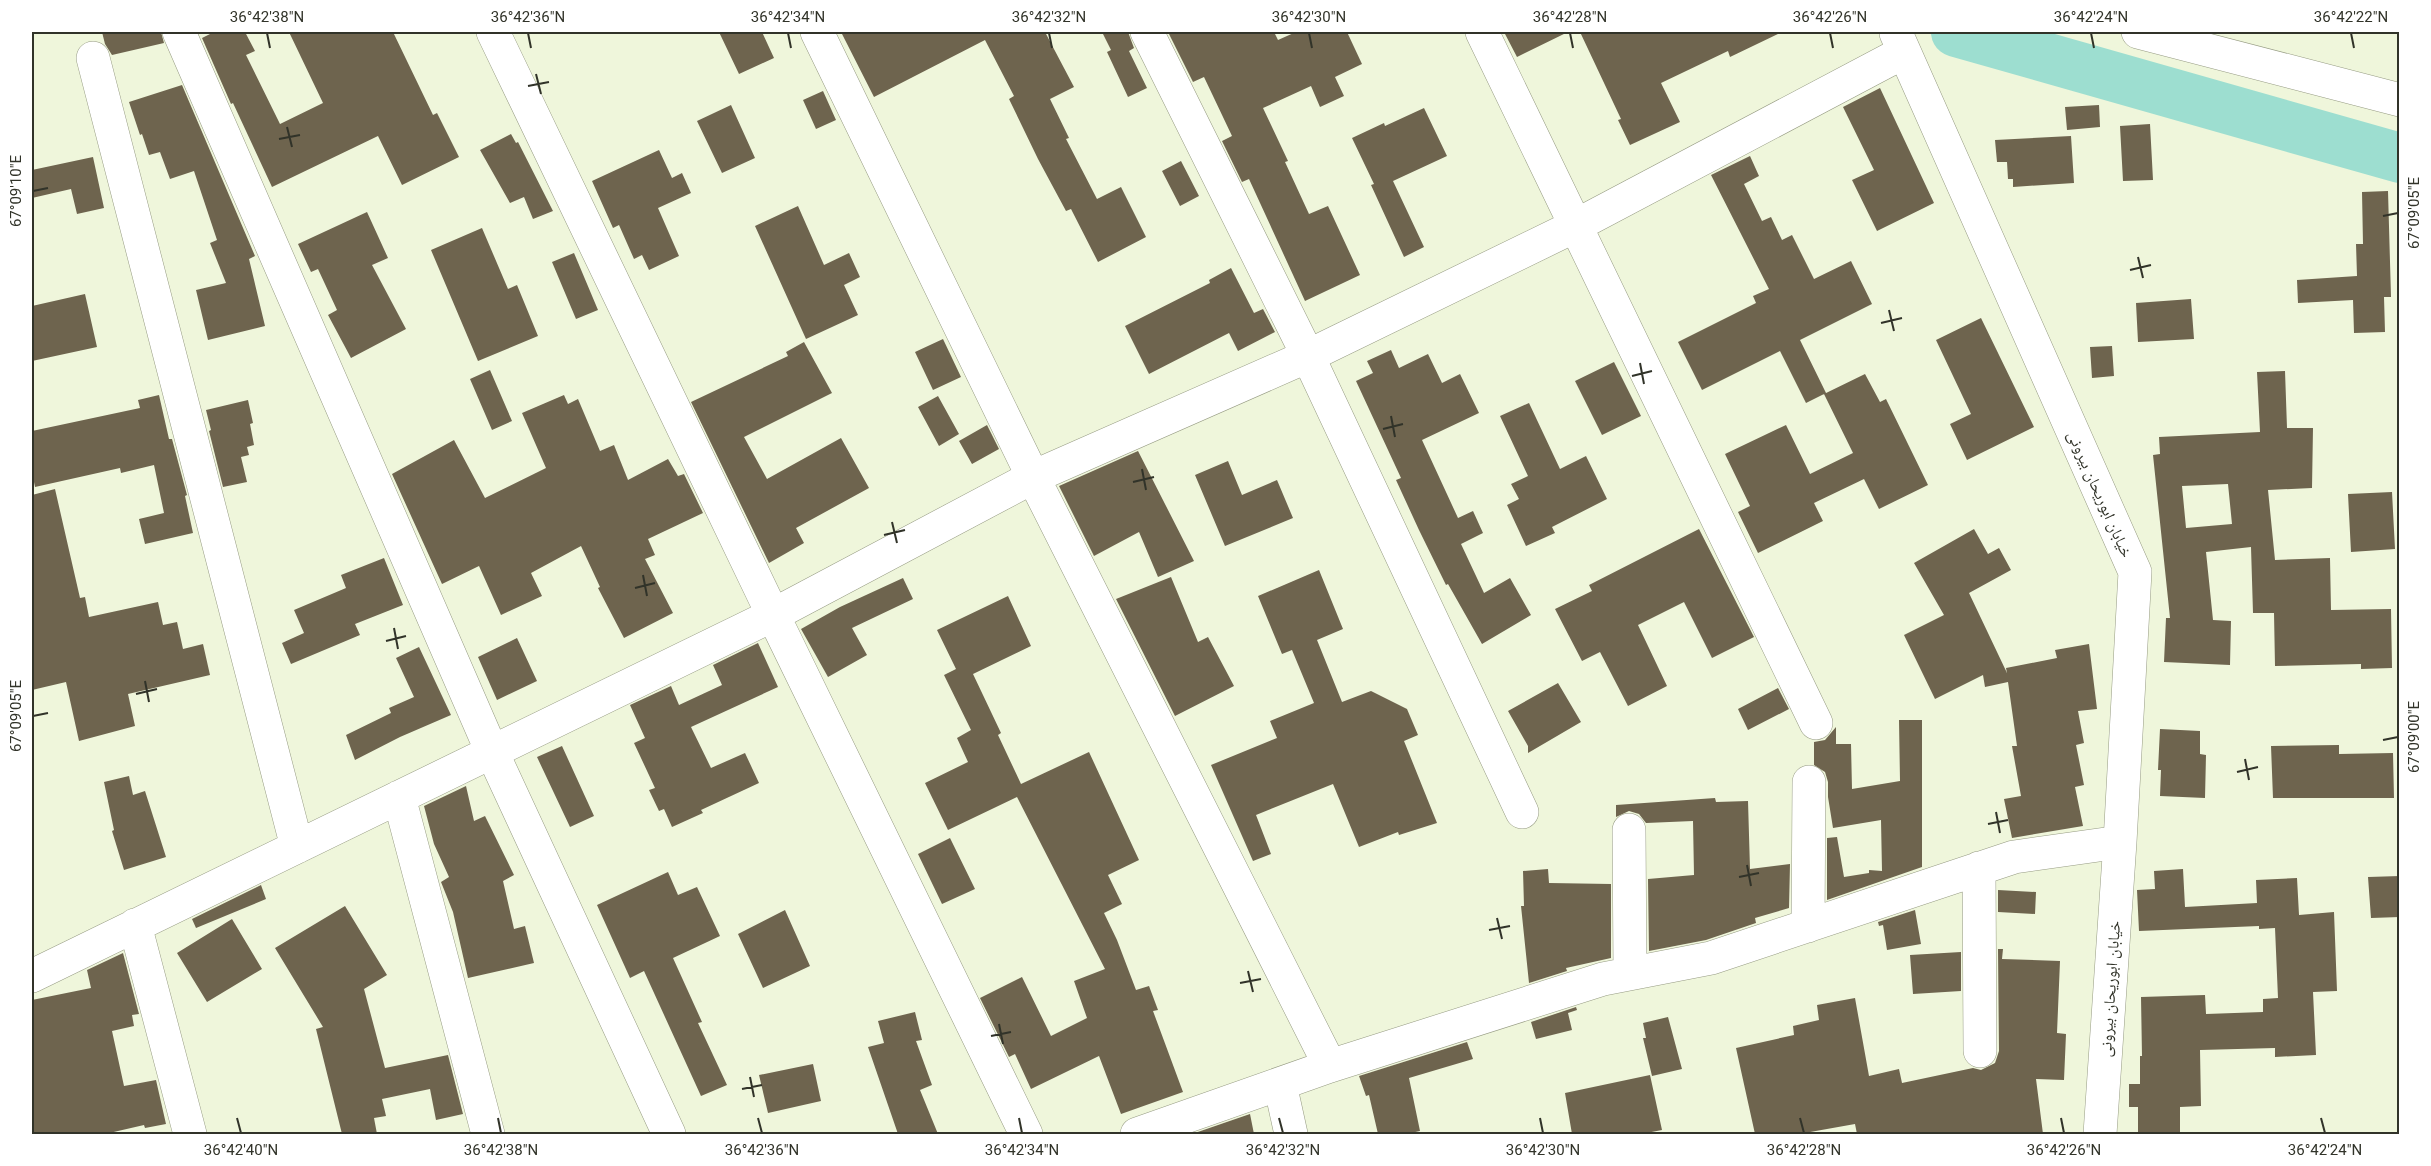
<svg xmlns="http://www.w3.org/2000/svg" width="2431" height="1166" viewBox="0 0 2431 1166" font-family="Roboto,'Noto Naskh Arabic',sans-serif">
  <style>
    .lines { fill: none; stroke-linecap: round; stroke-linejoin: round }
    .river { stroke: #9dded0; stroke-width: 50 }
    .building { fill: #6e644e; fill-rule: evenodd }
    .minor-casing { stroke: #969b83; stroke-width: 34 }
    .minor { stroke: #fff; stroke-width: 33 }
    .ticks { fill: none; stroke: #313329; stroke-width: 2 }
    .labels { text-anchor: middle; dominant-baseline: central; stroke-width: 6; stroke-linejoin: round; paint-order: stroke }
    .street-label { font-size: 16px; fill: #313329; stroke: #fff }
    .neatline { fill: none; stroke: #313329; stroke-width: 2 }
    .ticks-label { font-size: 15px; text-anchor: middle; fill: #313329 }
  </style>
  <rect width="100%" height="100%" fill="#eff6db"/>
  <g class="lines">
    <!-- river -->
    <path class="river" d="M1956,32L2400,158"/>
  </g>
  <!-- building -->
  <path class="building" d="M102,32H161L164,43L112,55L105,44Z
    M214,32H245L255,51L246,55L280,124L323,103L289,32H393L433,115L437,113L459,157L402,185L378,136L272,187L233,103L231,104L202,38Z
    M719,32H762L774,58L739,74Z
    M841,32H1045L1074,87L1050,99L1069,138L1066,139L1097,199L1121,187L1146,237L1098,262L1071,209L1066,211L1038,159L1009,99L1014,96L985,40L874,97Z
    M1102,32H1128L1134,48L1129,51L1147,88L1128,97L1107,52L1111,50Z
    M1168,32H1274L1278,40L1296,32H1347L1362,64L1335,77L1344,96L1320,107L1311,86L1263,108L1288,161L1285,162L1309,214L1328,206L1360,275L1305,301L1249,179L1242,182L1222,141L1232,136L1204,77L1193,82Z
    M1504,32H1568L1517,57Z
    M1580,32H1782L1730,57L1728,51L1661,83L1680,122L1630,145L1618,120L1621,119Z
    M182,85L255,256L249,259L265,326L208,340L196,290L226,283L210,243L217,240L194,171L170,179L160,152L149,155L142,134L140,135L129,102Z
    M1880,88L1934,203L1877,231L1852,180L1874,170L1843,107Z
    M823,91L836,120L816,129L803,100Z
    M731,105L755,158L722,173L697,121Z
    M2099,105L2100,127L2067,130L2065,107Z
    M1424,108L1447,156L1393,181L1424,247L1404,257L1371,185L1374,184L1352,138L1384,123L1385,126Z
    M2150,124L2153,180L2123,181L2120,126Z
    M511,134L516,143L518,142L553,211L533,219L524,197L510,203L480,150Z
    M2071,136L2074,183L2013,187V179H2008L2007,162H1997L1995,140Z
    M659,150L672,178L682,173L691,193L658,208L679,256L649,270L642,255L634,259L619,225L613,228L592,181Z
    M1750,156L1759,176L1744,184L1762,221L1771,217L1782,240L1792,235L1814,279L1851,261L1872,304L1800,340L1826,393L1806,403L1780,351L1702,390L1678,342L1756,303L1753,296L1769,289L1711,175Z
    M93,157L104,208L77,214L71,189L32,198V170Z
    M1181,161L1199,196L1180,206L1162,171Z
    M2388,191L2391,297H2384L2385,332L2354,333L2353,300L2298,303L2297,280L2357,276L2356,244H2363L2362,192Z
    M798,206L824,265L849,253L860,277L844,285L858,315L806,339L755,226Z
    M367,212L388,258L372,265L406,329L351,358L328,315L337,310L318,269L311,272L298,244Z
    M482,228L508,289L517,285L538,336L478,361L431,250Z
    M574,253L598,310L576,319L552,262Z
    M1231,268L1254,313L1263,309L1275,332L1238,351L1229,333L1149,374L1125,326L1210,283L1209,280Z
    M85,294L97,347L32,361V306Z
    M2191,299L2194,339L2138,342L2136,303Z
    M1981,318L2034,427L1967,460L1950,424L1971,414L1936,340Z
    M943,339L961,377L933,390L915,352Z
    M804,342L832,393L744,437L767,479L841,438L869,488L796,528L804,543L769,563L691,402L788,356L786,352Z
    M2112,346L2114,376L2092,378L2090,347Z
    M1391,350L1399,368L1428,354L1442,383L1460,374L1479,413L1422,440L1458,518L1473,511L1483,533L1461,544L1484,593L1510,578L1531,615L1482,644L1448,584L1446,585L1419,530L1396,480L1401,478L1356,381L1373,373L1367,361Z
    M1614,362L1641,416L1602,435L1575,381Z
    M490,370L512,421L492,430L470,379Z
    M2285,371L2287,428H2313L2312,488L2268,490L2275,560L2330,558L2331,610L2391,609L2392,668L2361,669V664L2275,666L2274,613H2253L2251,547L2206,552L2213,620L2231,621L2230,665L2164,662L2166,618H2170L2153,455L2160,454L2159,437L2260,432L2257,372ZM2228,484L2232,524L2186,528L2182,486Z
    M1865,374L1880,402L1886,399L1928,485L1879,509L1864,479L1814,503L1823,521L1758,553L1738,512L1750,506L1725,454L1786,425L1810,474L1853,453L1824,394Z
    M159,395L169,439H172L187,495L185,496L193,533L145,544L139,519L164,513L154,465L121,473L120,468L35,487L32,472V431L140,408L138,400Z
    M564,395L568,404L578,399L600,451L614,445L628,480L668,459L678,476L684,474L703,513L648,539L655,555L645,559L673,613L624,638L598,588L600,587L581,546L531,573L542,596L501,615L479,566L442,584L392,474L454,440L485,498L546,468L522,413Z
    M938,396L959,434L939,446L918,407Z
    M248,400L253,423L250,424L254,445L247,447L249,455L241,457L247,482L223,487L209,431L211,430L206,410Z
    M1529,403L1560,469L1586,456L1607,499L1552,527L1555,533L1526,546L1507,505L1519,499L1511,484L1528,476L1500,416Z
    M987,425L999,449L972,464L959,441Z
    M1138,451L1194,561L1158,577L1139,532L1094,556L1059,486Z
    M1228,461L1242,495L1277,480L1293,518L1225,546L1195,475Z
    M55,489L80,598L85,597L89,617L158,602L163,625L177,622L183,649L203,644L210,675L128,694L135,726L79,741L66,682L32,690V495Z
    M2392,492L2395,549L2351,552L2348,494Z
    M1699,529L1754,637L1712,658L1684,602L1638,625L1667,686L1628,706L1600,652L1582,661L1555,609L1592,591L1589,585Z
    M1974,529L1988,554L1999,548L2011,570L1969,593L2007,673L2006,668L2057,658L2055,650L2089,644L2097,709L2078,711L2084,743L2076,745L2084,785L2075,787L2083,826L2012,838L2004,799L2021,796L2012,746H2017L2008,682L1985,687L1983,675L1935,699L1904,635L1944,615L1914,563Z
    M384,558L403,605L355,624L360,635L291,664L282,643L304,633L294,610L346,588L341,575Z
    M1319,570L1343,629L1317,640L1342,702L1371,691L1407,709L1418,735L1404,741L1437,823L1399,835L1398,832L1359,847L1333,784L1256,815L1271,854L1253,861L1211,765L1277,738L1270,721L1314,703L1292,650L1282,654L1258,596Z
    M1171,577L1198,642L1208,637L1234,686L1175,716L1116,599Z
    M903,578L913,599L852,628L867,655L828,677L801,629L840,607Z
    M1008,596L1031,646L973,674L1001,733L998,735L1021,784L1089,752L1139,860L1108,875L1122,904L1104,913L1117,940L1136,990L1149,986L1158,1010L1153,1011L1183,1092L1121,1114L1099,1056L1031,1089L1015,1054L1009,1057L980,998L1022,977L1051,1036L1087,1018L1074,981L1105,969L1017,797L948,830L925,783L968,762L957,738L971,730L944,675L956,669L937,630Z
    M517,638L537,681L497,700L478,657Z
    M758,643L778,687L691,727L711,768L745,753L759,783L701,810L703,813L672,827L664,809L659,811L649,790L655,788L634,743L645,738L630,705L671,686L679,705L722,685L713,665Z
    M419,647L451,715L400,737L355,760L346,735L391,713L389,708L414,697L396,658Z
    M1558,683L1581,722L1528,753V746L1508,711Z
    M1778,688L1789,709L1748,730L1738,709Z
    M1899,720H1922V867L1827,900V838L1837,837L1844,877L1869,873V870L1882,871L1881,820L1833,828L1828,797V782L1825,772L1814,765V742L1825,740L1836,727V744H1851L1852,789L1900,781Z
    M2160,729L2200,731V754L2206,755L2205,798L2160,796L2161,770H2158Z
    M2339,745V754L2393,753L2394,798H2273L2271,746Z
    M562,746L594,816L570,827L537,757Z
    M129,776L133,795L145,791L166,857L124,870L112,831L114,830L104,782Z
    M466,786L474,821L485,816L514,875L503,881L514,929L525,926L534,963L468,978L453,912L441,882L449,877L434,844L424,806Z
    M1715,798L1716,802L1748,801L1750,869L1790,864L1789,908L1755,918L1756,923L1706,940L1649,951L1648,879L1694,875L1693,821L1646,823L1639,814L1629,811L1616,817V805Z
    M950,838L975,889L942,904L918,854Z
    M1548,869L1549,883L1611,884V958L1566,968L1567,971L1529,983L1521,906H1524L1523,871Z
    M2183,869L2185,907L2257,903L2256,880L2297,878L2299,915L2334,912L2337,991L2313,992L2316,1055L2275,1057V1048L2200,1050L2201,1106L2180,1107V1134H2138V1107H2129V1084H2140V1056H2142L2141,997L2205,995L2206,1014L2263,1012V999L2278,998L2275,928L2259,929V926L2139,931L2137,890L2155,889L2154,871Z
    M668,872L678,895L697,887L720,936L673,958L702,1022L698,1023L727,1085L701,1096L644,971L630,978L597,905Z
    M2400,876V917L2371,918L2368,877Z
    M261,885L266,899L196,928L192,919Z
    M1998,890L2036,892L2035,914L1998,912Z
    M345,906L387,975L364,989L385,1068L448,1055L463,1114L436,1120L430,1089L382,1099L386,1116L374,1118L377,1134H342L316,1029L323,1027L275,948Z
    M785,910L810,966L763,988L738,934Z
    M1915,910L1921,944L1887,950L1883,925L1879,926L1878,922Z
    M232,919L262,969L207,1002L177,953Z
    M1998,949H2003L2002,959L2060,961L2057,1033L2066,1034L2064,1080L2036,1079L2043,1134H1857L1855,1124L1799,1134H1755L1736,1048L1794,1035L1793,1026L1819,1020L1817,1005L1855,998L1869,1076L1899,1069L1902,1083L1973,1068L1981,1070L1995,1063L1999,1051Z
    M1961,952V991L1913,994L1910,955Z
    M123,953L139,1014L132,1015L134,1026L112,1031L124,1086L156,1080L166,1124L145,1128L144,1125L105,1134H32V1000L91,988L87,970Z
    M1576,1007L1577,1010L1568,1013L1572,1030L1536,1039L1531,1022Z
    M915,1012L922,1040L916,1041L932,1085L920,1090L938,1134H898L868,1047L884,1043L878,1021Z
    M1668,1017L1682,1069L1652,1076L1643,1038H1646L1643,1023Z
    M1467,1042L1473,1059L1409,1078L1420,1131L1406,1134H1378L1369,1095L1366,1096L1359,1076Z
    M813,1064L821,1101L768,1113L759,1075Z
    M1650,1075L1662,1130L1641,1134H1572L1565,1093Z
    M1250,1114L1254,1134H1192Z"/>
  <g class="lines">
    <defs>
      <path id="minor" d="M179,32L492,752L669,1134
        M493,32L773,615L1026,1134
        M817,32L1033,477L1330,1066
        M1147,32L1308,356L1522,812
        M1482,32L1816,723
        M2138,32L2400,100
        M1896,33L2135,572L2120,842L2100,1134
        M93,58L297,847
        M399,797L488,1134
        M1629,830L1630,972
        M1979,868L1980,1051
        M135,925L190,1134
        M1808,926L1809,782
        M32,976L773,615L1033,477L1308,356L1577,225L1904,52
        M1280,1084L1291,1134
        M1137,1134L1330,1066L1603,979L1711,958L2014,857L2120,842"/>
    </defs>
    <!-- minor casing -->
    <use href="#minor" class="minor-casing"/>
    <!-- minor -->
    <use href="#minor" class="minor"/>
  </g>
  <!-- ticks -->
  <path class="ticks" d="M267,33L270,48M528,33L531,48M788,33L791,48M1049,33L1052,48M1309,33L1312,48M1570,33L1573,48M1830,33L1833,48M2091,33L2094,48M2351,33L2354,48M536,74L541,94M528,86L549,82M287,127L292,147M279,139L300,135M33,191L48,188M2383,216L2398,213M2138,257L2143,278M2130,270L2151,265M1889,310L1894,331M1881,323L1902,318M1640,363L1644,384M1632,376L1652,371M1391,416L1395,437M1383,429L1403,424M1142,469L1146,490M1133,482L1154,477M892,522L897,543M884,535L905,530M643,575L647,596M635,588L655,583M394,628L398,649M386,641L406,636M145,681L149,702M136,694L157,689M33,716L48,713M2383,740L2398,737M2245,759L2249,780M2237,772L2258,767M1996,812L2000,833M1988,824L2008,820M1747,865L1751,886M1739,877L1759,873M1497,918L1502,939M1489,930L1510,926M1248,971L1253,992M1240,983L1261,979M999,1024L1003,1044M991,1036L1011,1032M750,1077L754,1097M742,1089L762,1085M237,1118L241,1133M498,1118L501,1133M758,1118L762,1133M1019,1118L1022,1133M1279,1118L1283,1133M1540,1118L1543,1133M1800,1118L1804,1133M2061,1118L2064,1133M2321,1118L2325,1133"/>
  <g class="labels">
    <!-- street labels -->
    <g class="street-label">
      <text transform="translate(2100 494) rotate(66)">خیابان ابوریحان بیرونی</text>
      <text transform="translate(2110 989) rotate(-86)">خیابان ابوریحان بیرونی</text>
    </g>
  </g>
  <!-- border -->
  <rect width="2431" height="1166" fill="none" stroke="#ffffff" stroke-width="66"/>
  <rect x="33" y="33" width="2365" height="1100" class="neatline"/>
  <g class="ticks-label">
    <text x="267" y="22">36°42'38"N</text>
    <text x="528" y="22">36°42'36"N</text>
    <text x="788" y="22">36°42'34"N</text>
    <text x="1049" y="22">36°42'32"N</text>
    <text x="1309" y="22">36°42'30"N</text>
    <text x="1570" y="22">36°42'28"N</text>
    <text x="1830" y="22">36°42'26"N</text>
    <text x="2091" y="22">36°42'24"N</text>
    <text x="2351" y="22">36°42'22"N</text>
    <text transform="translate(16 191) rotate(-90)" y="5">67°09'10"E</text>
    <text transform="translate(2414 213) rotate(-90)" y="5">67°09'05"E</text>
    <text transform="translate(16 716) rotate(-90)" y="5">67°09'05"E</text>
    <text transform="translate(2414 737) rotate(-90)" y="5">67°09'00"E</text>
    <text x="241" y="1155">36°42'40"N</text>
    <text x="501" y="1155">36°42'38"N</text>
    <text x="762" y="1155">36°42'36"N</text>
    <text x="1022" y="1155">36°42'34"N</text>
    <text x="1283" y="1155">36°42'32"N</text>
    <text x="1543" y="1155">36°42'30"N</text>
    <text x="1804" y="1155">36°42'28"N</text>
    <text x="2064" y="1155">36°42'26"N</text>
    <text x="2325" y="1155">36°42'24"N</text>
  </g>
</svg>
